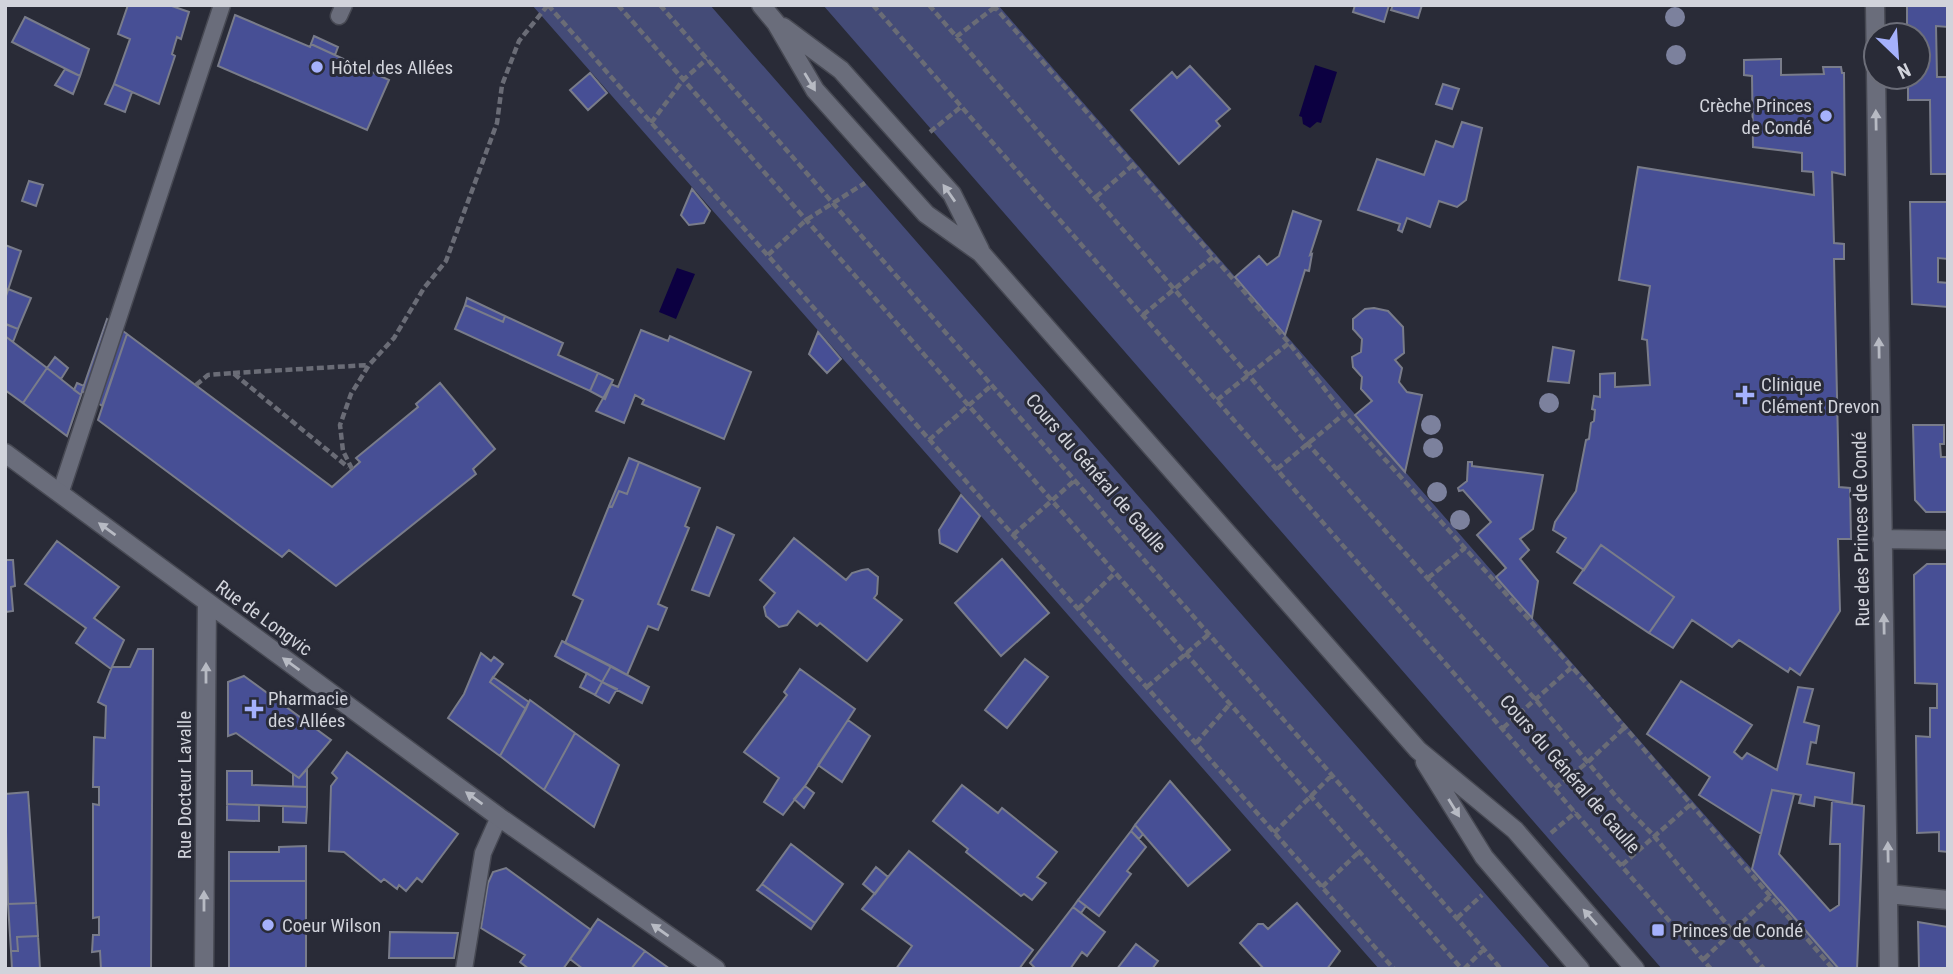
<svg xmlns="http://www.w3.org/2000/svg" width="1953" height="974" viewBox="0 0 1953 974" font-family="'Roboto Condensed',sans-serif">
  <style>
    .green { fill: #444b77 }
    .water { fill: #0c0041 }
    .building { fill: #474f95; stroke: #797c8a; stroke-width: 2 }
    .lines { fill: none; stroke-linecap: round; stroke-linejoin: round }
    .service-casing { stroke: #474953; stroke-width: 19 }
    .minor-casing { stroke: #474953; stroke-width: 21 }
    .tertiary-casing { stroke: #474953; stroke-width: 21 }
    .path { stroke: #6a6c76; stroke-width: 4.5; stroke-dasharray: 7 3.5; stroke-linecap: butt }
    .service { stroke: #6a6d7b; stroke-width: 16 }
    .minor { stroke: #6a6d7b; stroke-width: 18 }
    .tertiary { stroke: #6a6d7b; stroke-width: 18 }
    .tree { fill: #7c819d }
    .oneway { fill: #b7bac3 }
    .poi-dot { fill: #a5b1fc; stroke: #292b37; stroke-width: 2.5 }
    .labels { text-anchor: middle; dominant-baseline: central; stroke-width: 6; stroke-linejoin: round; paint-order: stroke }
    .poi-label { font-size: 19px; fill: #d1d3db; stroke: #292b37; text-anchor: start }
    .street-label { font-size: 19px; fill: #d1d3db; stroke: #292b37 }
  </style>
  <rect width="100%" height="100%" fill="#292b37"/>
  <!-- green -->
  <path class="green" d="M532,5H710L1551,969H1379Z
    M823,5H998L1839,969H1662Z"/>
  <!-- water -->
  <path class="water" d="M1315,65L1337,72L1321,123L1317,122L1310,128L1303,124L1302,117L1299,116Z
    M677,268L695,274L676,319L659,312Z"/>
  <!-- building -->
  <path class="building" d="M128,5H169L189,12L181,39L177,37L172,54L175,56L159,104L114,84L130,39L118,34Z
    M1355,5H1389L1384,22L1353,12Z
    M1393,5H1422L1418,18L1391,10Z
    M1907,5H1948V27L1936,26L1937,77H1948V174H1931L1930,100H1908V77H1918V35H1907Z
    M235,15L310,47L311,44L389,80L367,130L218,66Z
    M25,17L89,49L80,76L12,42Z
    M314,36L338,47L335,55L311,44Z
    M1781,59V75L1824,74L1823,67H1841L1842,73H1844L1845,175L1832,172L1834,243L1844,244V259H1834L1839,487L1850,488L1851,539H1838L1840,611L1800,675L1790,668L1788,672L1739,640L1732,647L1692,620L1673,648L1649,633L1674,597L1601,545L1584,570L1557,552L1566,538L1553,530L1555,522L1576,491L1586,440L1589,439L1591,423L1594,421L1595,410L1592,409L1594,396L1600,397V374L1615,373V387L1650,385L1647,340L1642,339L1650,286L1619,280L1638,167L1814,195L1813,172L1802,171V153L1753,147L1752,76L1744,75V60Z
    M1190,66L1230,109L1216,121L1220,126L1179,164L1131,110L1172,72L1177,78Z
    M65,69L80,76L73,94L55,85Z
    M590,73L607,93L588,110L570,90Z
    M114,84L132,92L125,112L105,104Z
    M1443,84L1459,89L1452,109L1436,104Z
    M1462,122L1482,128L1466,200L1457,207L1439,201L1430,227L1407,218L1402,232L1398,230L1400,224L1358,210L1377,159L1424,175L1436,141L1453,147Z
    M29,181L43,185L36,206L22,201Z
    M692,189L710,211L704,223L689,225L681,215Z
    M1910,202H1948V259L1938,258V282L1948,283V307L1912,304Z
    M1293,211L1321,221L1310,255L1312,254L1309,271L1305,270L1285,335L1235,277L1259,256L1267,265L1279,256Z
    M5,245L21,251L5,299Z
    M8,289L31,298L18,329L5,324V299Z
    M467,298L505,316L503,322L465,305Z
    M465,305L503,322L505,316L563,343L558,355L598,373L590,391L455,329Z
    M1374,308L1388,311L1403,327L1404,353L1395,360L1402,368L1399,382L1407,392L1422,395L1405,472L1355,415L1372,401L1361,389L1362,377L1353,367L1352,357L1361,352L1362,339L1353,329V319L1365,309Z
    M107,319L127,334L102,406L82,391Z
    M6,324L18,329L13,342L5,336Z
    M641,330L668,341L670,336L751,372L724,439L642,404L644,400L635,395L624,423L596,411L611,384L618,387Z
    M818,332L841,359L827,373L809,354Z
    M127,334L332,487L360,462L356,458L418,407L416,404L440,383L495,449L473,469L476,474L336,586L289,550L282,557L98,420Z
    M5,336L47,368L23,403L5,390Z
    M1553,347L1574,351L1569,383L1548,381Z
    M55,357L68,368L61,379L47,368Z
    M47,368L81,395L67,436L23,403Z
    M598,373L613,380L605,399L590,391Z
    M77,383L84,386L81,395L74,390Z
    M1913,425H1944V444H1940L1941,457H1948V512H1926L1915,500Z
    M629,458L639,462L627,494L619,491L612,507L609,506Z
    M639,462L700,488L685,526L689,528L658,604L667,608L658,630L648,626L627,675L565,643L583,600L573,595L609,506L612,507L619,491L627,494Z
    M1468,462H1472V466L1543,475L1533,529L1520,539L1529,550L1520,559L1538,581L1532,618L1496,577L1506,568L1477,535L1491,522L1463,490L1459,491L1458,488L1467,481Z
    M961,495L980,516L957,552L940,543L939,530Z
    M717,527L734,535L709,596L692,590Z
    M794,538L846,580L852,573L862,570L868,569L878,577L877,594L874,598L902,620L867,661L820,623L817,626L798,611L787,625L779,627L766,616L764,607L775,593L760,580Z
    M57,541L119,587L94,618L124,640L111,669L76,643L86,628L25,584Z
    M1601,545L1674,597L1649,633L1574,583Z
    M1002,559L1049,613L1001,656L955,603Z
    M5,560H13L15,586L11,587L13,611L5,612Z
    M1927,564H1948V852L1939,851V832L1917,833L1916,736L1930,737V708H1937V684L1915,683L1914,575Z
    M562,641L611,666L602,682L555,656Z
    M138,649H153L151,969H101L100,951L92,952L93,935H99V917L93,918V804L99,805V787H93L94,737L105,738L106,706L98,702L112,667H130Z
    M481,653L491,661L494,657L503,664L490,682L526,709L500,756L448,718L464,694Z
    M1025,659L1048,677L1007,728L985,710Z
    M611,666L649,687L642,703L602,682Z
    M800,669L855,709L805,786L783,815L764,802L779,778L744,752L787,695L784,692Z
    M587,673L602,682L595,695L580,687Z
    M244,676L331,740L299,778L236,733L228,736V682Z
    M493,677L529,702L526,709L490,682Z
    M1681,681L1752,725L1734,752L1742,759L1747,753L1777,770L1798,687L1813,689L1804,722L1819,726L1816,743L1811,742L1807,764L1854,773L1852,804L1815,797L1814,806L1799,803L1801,795L1772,790L1761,834L1699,795L1710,777L1647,734Z
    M602,682L617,689L609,703L595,695Z
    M530,700L575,733L544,790L500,756Z
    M848,720L870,736L842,782L818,765Z
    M575,733L619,765L594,827L544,790Z
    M347,752L458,834L422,882L417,878L406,891L399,885L397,889L384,879L381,882L344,852L329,851L331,786L337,778L332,773Z
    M307,769V787H293V774L299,778Z
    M227,771H252V785L307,787V807L227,804Z
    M1170,781L1230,850L1188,886L1135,825Z
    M962,785L998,813L1002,808L1057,852L1037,877L1046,883L1032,900L1024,894L1021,896L966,852L968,849L933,821Z
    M805,786L814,793L804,808L794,799Z
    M1772,790L1794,794L1779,854L1830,911L1839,905L1840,844H1830L1832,801L1864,806L1857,969H1839L1752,869Z
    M28,792L36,903L8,904L5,794Z
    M227,804L259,805V821L227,820Z
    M283,806L307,807L306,823L283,822Z
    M1135,825L1143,834L1139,839L1131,831Z
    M1131,831L1146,847L1127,871L1131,874L1099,916L1078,900Z
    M791,844L843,884L815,923L762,884Z
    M306,846V881H229V852H279V847Z
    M909,851L1033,950L1019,969H896L912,946L862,909Z
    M876,867L888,877L875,894L863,884Z
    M506,868L591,930L563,969H529L520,962L525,955L481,928L488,883L493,872Z
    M229,881H306V969H229Z
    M762,884L815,923L811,929L757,890Z
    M1078,900L1086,906L1081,913L1073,907Z
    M36,903L38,936L17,937L18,951H11L8,904Z
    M1297,903L1340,951L1327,969H1264L1240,943L1258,924H1263L1268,929Z
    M1073,907L1105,932L1087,956L1082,952L1070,969H1036L1030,963Z
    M598,919L645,951L631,969H583L570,959Z
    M1918,922L1948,927V969H1919Z
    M390,932L458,933L454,958H389Z
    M38,936L40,969H12L11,951H18L17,937Z
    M1136,944L1158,961L1152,969H1117Z
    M645,951L670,969H631Z"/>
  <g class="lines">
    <defs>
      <path id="service" d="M339,16L344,5
        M60,494L222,5
        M464,969L483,853L499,817"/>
      <path id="minor" d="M761,5L776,23L815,90L926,214L981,253L1418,750L1515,830L1635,969
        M1875,5L1889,969
        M783,27L841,70L952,194L980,250
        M1882,539L1948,540
        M1425,762L1484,857L1580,969
        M1889,894L1948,900"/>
      <path id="tertiary" d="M5,453L499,817L716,969
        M204,969L207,602"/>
    </defs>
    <!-- service casing -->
    <use href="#service" class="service-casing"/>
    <!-- minor casing -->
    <use href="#minor" class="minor-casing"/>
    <!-- tertiary casing -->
    <use href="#tertiary" class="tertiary-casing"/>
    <!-- path -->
    <path class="path" d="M548,5L1394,969
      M618,5L1462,969
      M660,5L1501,969
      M873,5L1711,969
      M929,5L1307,443L1535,699L1619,800L1654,836L1764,969
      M993,5L1289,343L1344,414L1597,695L1833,969
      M956,37L995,7
      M651,123L683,80L707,59
      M930,132L962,106
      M1096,197L1133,165
      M768,255L806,220L865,183
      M1143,315L1213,257
      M233,373L369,365
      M196,385L208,375L233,373L348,467
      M1217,400L1289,343
      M929,440L992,385
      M352,469L343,451L340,425L351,394L369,365L394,338L424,288L446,261L497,123L502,85L519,41L548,5
      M1277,469L1344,414
      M1013,535L1075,480
      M1428,578L1465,548
      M1078,609L1115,573
      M1147,687L1209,634
      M1503,728L1571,668
      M1196,743L1230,704
      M1555,788L1589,761L1624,728
      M1274,833L1332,775
      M1551,833L1576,812
      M1622,865L1691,804
      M1322,887L1359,852
      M1457,918L1482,895
      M1704,959L1771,895
      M1464,969L1484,949"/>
    <!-- service -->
    <use href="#service" class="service"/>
    <!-- minor -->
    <use href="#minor" class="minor"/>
    <!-- tertiary -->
    <use href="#tertiary" class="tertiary"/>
  </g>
  <!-- trees -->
  <g class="tree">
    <circle cx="1675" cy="17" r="10"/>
    <circle cx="1676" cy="55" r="10"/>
    <circle cx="1549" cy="403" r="10"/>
    <circle cx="1431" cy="425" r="10"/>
    <circle cx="1433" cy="448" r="10"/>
    <circle cx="1437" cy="492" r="10"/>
    <circle cx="1460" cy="520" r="10"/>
  </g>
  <!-- one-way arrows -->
  <defs><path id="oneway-solid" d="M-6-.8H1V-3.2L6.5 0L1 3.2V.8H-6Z" transform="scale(1.75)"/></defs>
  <g class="oneway">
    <use href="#oneway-solid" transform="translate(810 82) rotate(59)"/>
    <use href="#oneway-solid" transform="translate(1876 120) rotate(-91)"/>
    <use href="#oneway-solid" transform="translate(949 193) rotate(-125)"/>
    <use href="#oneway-solid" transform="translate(1879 348) rotate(-91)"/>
    <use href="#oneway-solid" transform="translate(107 529) rotate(-144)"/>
    <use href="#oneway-solid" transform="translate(1884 624) rotate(-91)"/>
    <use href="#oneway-solid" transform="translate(291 664) rotate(-144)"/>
    <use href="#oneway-solid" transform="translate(206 673) rotate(-90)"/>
    <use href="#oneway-solid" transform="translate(474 798) rotate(-144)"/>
    <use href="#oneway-solid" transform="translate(1454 808) rotate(58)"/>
    <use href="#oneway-solid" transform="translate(1888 852) rotate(-91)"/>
    <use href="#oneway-solid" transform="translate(204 901) rotate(-90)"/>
    <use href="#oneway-solid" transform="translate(1590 917) rotate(-131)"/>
    <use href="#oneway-solid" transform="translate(660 930) rotate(-145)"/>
  </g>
  <!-- markers -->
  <g class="poi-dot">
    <circle cx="317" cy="67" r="7"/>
    <circle cx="1826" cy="116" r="7"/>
    <path d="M1741.5 384.5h7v7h7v7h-7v7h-7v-7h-7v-7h7z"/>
    <path d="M250.5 698.5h7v7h7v7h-7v7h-7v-7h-7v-7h7z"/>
    <circle cx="268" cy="925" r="7"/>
    <rect x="1651" y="923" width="14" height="14" rx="3.5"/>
  </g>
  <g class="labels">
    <!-- poi labels -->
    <g class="poi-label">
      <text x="331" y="67">Hôtel des Allées</text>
      <text x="1812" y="105" text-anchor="end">Crèche Princes<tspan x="1812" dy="22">de Condé</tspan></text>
      <text x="1761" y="384">Clinique<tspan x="1761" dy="22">Clément Drevon</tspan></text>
      <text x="268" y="698">Pharmacie<tspan x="268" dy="22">des Allées</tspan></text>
      <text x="282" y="925">Coeur Wilson</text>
      <text x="1672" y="930">Princes de Condé</text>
    </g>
    <!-- street labels -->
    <g class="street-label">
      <text transform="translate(1096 473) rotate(49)">Cours du Général de Gaulle</text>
      <text transform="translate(1861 529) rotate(-91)">Rue des Princes de Condé</text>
      <text transform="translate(264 618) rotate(36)">Rue de Longvic</text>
      <text transform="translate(1570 774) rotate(49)">Cours du Général de Gaulle</text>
      <text transform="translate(184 785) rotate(-90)">Rue Docteur Lavalle</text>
    </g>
  </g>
  <!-- border -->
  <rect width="1953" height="974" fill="none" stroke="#d1d3db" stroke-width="14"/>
  <!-- north arrow -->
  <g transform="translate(1897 56) rotate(155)"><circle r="33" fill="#292b37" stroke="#6c6e79" stroke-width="2"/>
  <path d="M0-5L12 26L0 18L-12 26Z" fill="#a5b1fc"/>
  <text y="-10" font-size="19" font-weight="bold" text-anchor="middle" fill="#d1d3db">N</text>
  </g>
</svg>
